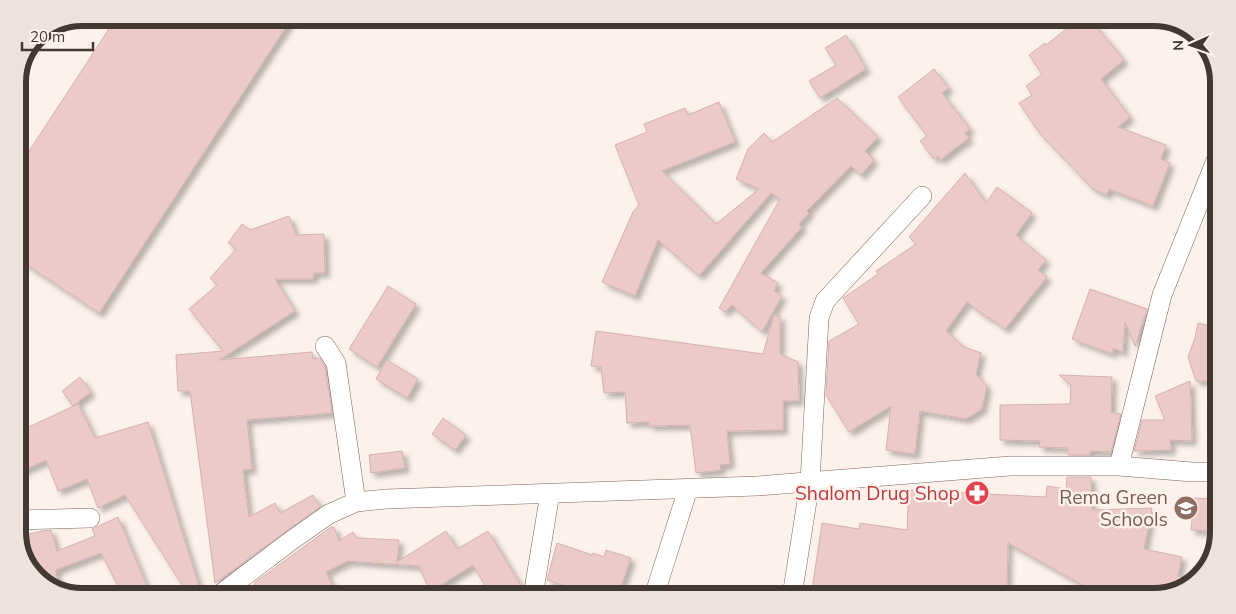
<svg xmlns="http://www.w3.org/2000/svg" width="1236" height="614" viewBox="0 0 1236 614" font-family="Mulish,sans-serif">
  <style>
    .building { fill: #eccac8; stroke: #d3b2b1; filter: url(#shadow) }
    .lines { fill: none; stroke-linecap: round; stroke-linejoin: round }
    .minor-casing { stroke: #7d6557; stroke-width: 20 }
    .minor { stroke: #fff; stroke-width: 19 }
    .labels { text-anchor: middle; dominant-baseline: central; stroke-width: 5; stroke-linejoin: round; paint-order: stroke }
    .health-label { font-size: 19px; fill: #be3a42; stroke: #fdf1eb; text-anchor: end }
    .education-label { font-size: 19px; fill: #785e54; stroke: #fdf1eb; text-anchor: end }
    .rim { fill: none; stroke: #443832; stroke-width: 6 }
  </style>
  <defs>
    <filter id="shadow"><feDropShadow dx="4.5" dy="4.5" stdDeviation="2.5" flood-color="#0004"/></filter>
  </defs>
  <rect width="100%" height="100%" fill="#fdf1eb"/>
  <!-- building -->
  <path class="building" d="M116,18H292L99,313L18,259V168Z
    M1080,18H1089L1124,60L1101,79L1130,117L1118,127L1166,145L1161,159L1170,163L1153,206L1109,189L1107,195L1093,189L1041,135L1019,103L1032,95L1026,86L1042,74L1029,55L1045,43L1046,45Z
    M846,35L866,69L820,98L809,81L836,65L825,48Z
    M934,69L949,88L942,93L970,129L965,133L969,138L940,160L938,156L934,159L920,141L927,136L898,97Z
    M837,98L878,137L865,151L874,160L861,175L851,166L807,211L809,213L799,224L802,227L761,273L778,283L774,291L782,296L762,332L732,305L725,312L719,308L780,199L771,193L699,276L658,240L635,296L602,282L633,212L639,205L615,145L647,132L644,124L685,108L688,115L719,102L735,142L662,171L716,224L759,189L736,179L748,149L764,133L772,142Z
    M965,173L986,203L997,187L1032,213L1016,235L1046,260L1038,270L1047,277L1005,329L989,317V319L967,302L946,331L964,347L981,353L976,374L987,386L982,409L966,419L920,411L915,454L886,450L891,406L849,432L826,395L829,341L859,324L843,298L878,274L876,271L916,244L909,237Z
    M289,216L296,235L324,234L325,273H314L313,279H275L295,311L219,360L312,352L313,359L320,358L325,367L332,413L247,420L252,469L243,470L249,517L275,503L280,513L313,495L320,507L215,583L190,391H178L176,355L223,351L189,309L217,285L210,278L236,249L228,243L242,224L250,230Z
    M388,286L416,304L377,367L349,349Z
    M1090,289L1147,309L1135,346L1125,322L1123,352L1113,348V354L1072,339Z
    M774,315L780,316V354L798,362L799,401H783V430L727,431L730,464L720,465L721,470L696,473L690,425L649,426V422L627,423L625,392L604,393L601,367L591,366L596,331L763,354Z
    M1198,323L1215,327L1214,381H1196L1188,357L1195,338Z
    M387,360L418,379L407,398L376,379Z
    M1059,375L1112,377L1111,413L1121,414L1111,452L1090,451V455H1068V448L1039,447L1040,441L1000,440V405L1070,404L1071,385Z
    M80,377L91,392L73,406L62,391Z
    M1190,381L1192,441L1170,440L1171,450L1134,451L1142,420H1165L1155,396Z
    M78,404L95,438L148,422L202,596H189L125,495L98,508L87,479L58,491L46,460L18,473V432Z
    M443,418L466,435L455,450L432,434Z
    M402,451L405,468L371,473L369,455Z
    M1067,477H1091L1092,510L1152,508L1144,549L1182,557L1178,576L1195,579L1189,586L1154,596H1102L1008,543L1007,588L947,586L945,596H811L822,523L859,529L860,523L907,530L909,490L1046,497L1047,486L1066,489Z
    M1194,498L1213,499L1212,531L1191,530Z
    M118,517L151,596H123L101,553L56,570L58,591L54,590L29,568L22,549L20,536L43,531L51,530L57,551L95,536L92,529Z
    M331,527H334L339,541L353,532L357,538L399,540L397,562L446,531L457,549L488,531L523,589L522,596H491L473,565L430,592L419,566L348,561L326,572L338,596H260L254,583Z
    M557,543L592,555L593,553L604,557L606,550L631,558L618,595L594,587L591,595L547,580Z"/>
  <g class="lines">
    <defs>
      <path id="minor" d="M325,346L336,363L356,502
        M1119,466L1162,295L1217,158
        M18,520L90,518
        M218,596L292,540L329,514L356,502L386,499L757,486L1010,466H1119L1192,472H1213
        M533,596L550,493
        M654,596L688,489
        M792,596L810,482L819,318L825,301L922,196"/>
    </defs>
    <!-- minor casing -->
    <use href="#minor" class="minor-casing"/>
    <!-- minor -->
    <use href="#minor" class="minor"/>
  </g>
  <!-- icons -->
  <defs>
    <symbol id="pharmacy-disc" viewBox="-11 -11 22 22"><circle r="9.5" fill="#e0444e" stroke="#fdf1eb"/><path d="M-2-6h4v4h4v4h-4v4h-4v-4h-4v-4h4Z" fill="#fff"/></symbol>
    <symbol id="school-disc" viewBox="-11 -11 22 22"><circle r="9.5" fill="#8d6e63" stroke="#fdf1eb"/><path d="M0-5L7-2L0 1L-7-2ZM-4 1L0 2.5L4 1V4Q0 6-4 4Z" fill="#fff"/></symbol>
  </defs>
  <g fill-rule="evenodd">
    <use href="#pharmacy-disc" x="963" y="479" width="28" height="28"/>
    <use href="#school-disc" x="1172" y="494" width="28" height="28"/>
  </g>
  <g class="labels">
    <!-- health labels -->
    <g class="health-label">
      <text x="960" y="493">Shalom Drug Shop</text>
    </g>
    <!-- education labels -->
    <g class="education-label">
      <text x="1168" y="497">Rema Green<tspan x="1168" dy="22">Schools</tspan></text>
    </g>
  </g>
  <!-- crop -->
  <path d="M0 0H1236V614H0ZM82 26H1154A56 56 0 0 1 1210 82V532A56 56 0 0 1 1154 588H82A56 56 0 0 1 26 532V82A56 56 0 0 1 82 26Z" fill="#eee2dc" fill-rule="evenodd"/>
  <path class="rim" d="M82 26H1154A56 56 0 0 1 1210 82V532A56 56 0 0 1 1154 588H82A56 56 0 0 1 26 532V82A56 56 0 0 1 82 26Z"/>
  <!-- north arrow -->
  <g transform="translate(1191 45) rotate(268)" stroke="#fdf1eb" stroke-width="4" paint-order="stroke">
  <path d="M0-4L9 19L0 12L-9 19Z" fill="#443832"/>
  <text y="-8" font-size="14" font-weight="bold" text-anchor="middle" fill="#443832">N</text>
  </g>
  <!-- scale -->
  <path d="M22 42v8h71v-8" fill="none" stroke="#443832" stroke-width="2.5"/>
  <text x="30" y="42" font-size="15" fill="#443832" stroke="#fdf1eb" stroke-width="4" paint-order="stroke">20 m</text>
</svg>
